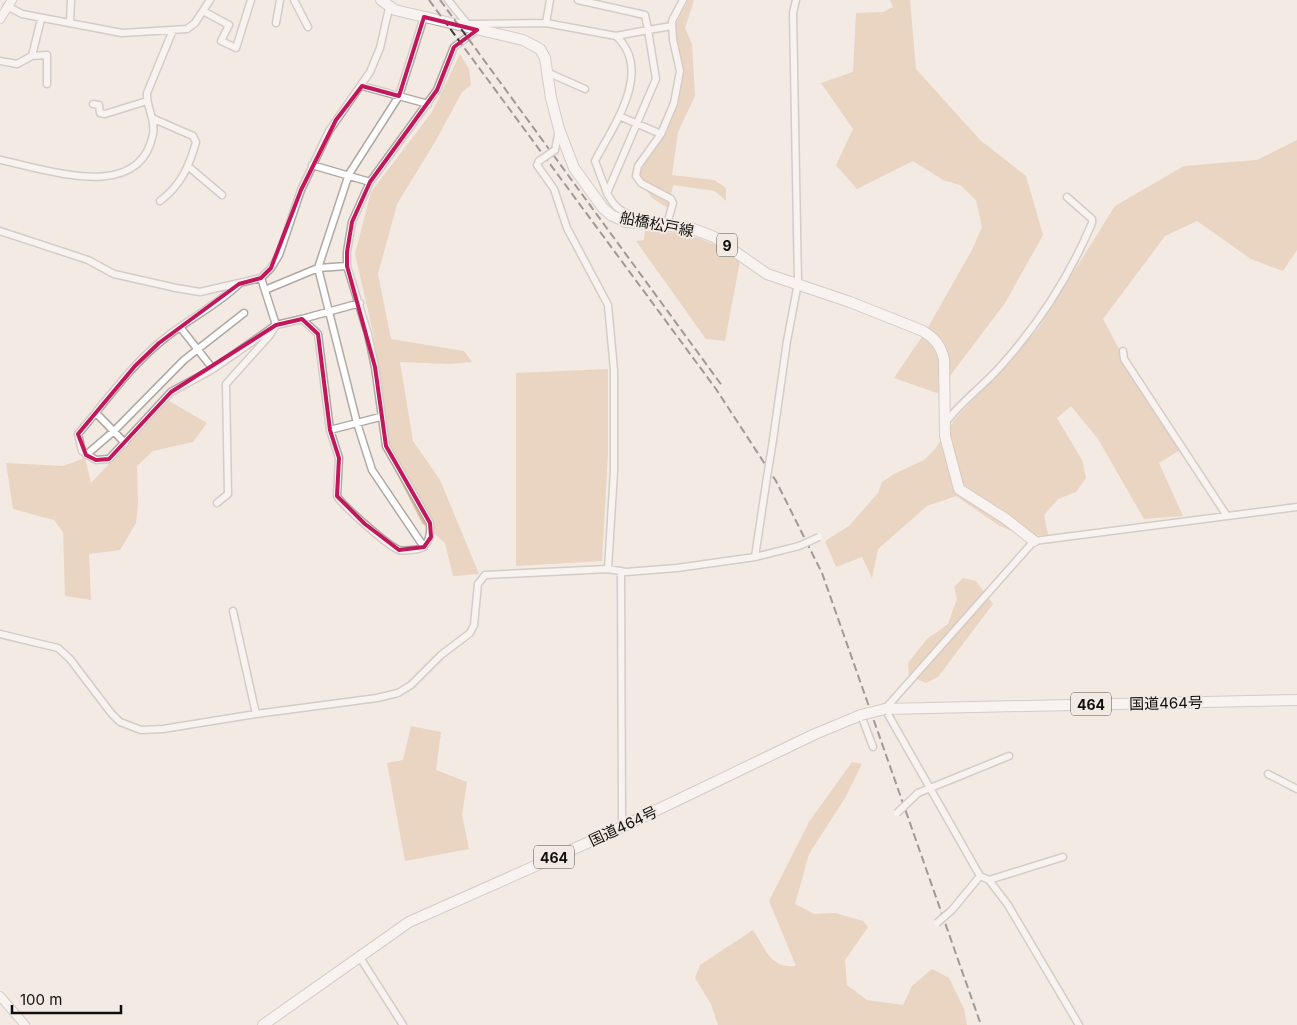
<svg xmlns="http://www.w3.org/2000/svg" width="1297" height="1025" viewBox="0 0 1297 1025" font-family="Inter,'Noto Sans JP',sans-serif">
  <style>
    .green { fill: #dfbb99 }
    .lines { fill: none; stroke-linecap: round; stroke-linejoin: round }
    .minor-casing { stroke: #b0a9a2; stroke-width: 9 }
    .tertiary-casing { stroke: #b0a9a2; stroke-width: 10 }
    .primary-casing { stroke: #b0a9a2; stroke-width: 12 }
    .trunk-casing { stroke: #b0a9a2; stroke-width: 12 }
    .minor { stroke: #fff; stroke-width: 6 }
    .tertiary { stroke: #fff; stroke-width: 8 }
    .primary { stroke: #fff; stroke-width: 10 }
    .trunk { stroke: #fff; stroke-width: 10 }
    .rail { stroke: #3c3936; stroke-width: 2; stroke-dasharray: 8 4; stroke-linecap: butt }
    .minor-bridge-casing { stroke: #b0a9a2; stroke-width: 9; stroke-linecap: butt }
    .trunk-bridge-casing { stroke: #b0a9a2; stroke-width: 12; stroke-linecap: butt }
    .minor-bridge { stroke: #fff; stroke-width: 6 }
    .trunk-bridge { stroke: #fff; stroke-width: 10 }
    .marked { fill: none; stroke: #c2185b; stroke-width: 4; stroke-linejoin: round }
    .labels { text-anchor: middle; dominant-baseline: central; stroke-width: 4; stroke-linejoin: round; paint-order: stroke }
    .shield { fill: #f2eae3; stroke: #54514d; stroke-width: 1 }
    .shield-label { font-size: 14px; font-weight: bold; fill: #110f0d }
    .street-label { font-size: 15px; fill: #110f0d; stroke: #f2eae3 }
  </style>
  <rect width="100%" height="100%" fill="#f2eae3"/>
  <!-- green -->
  <path class="green" d="M688,0H694L685,28L692,44L695,96L678,132L672,175L714,180L726,188V201L715,191L673,185L668,208L652,198L637,178L680,78L674,28Z
    M890,0H910L916,69L980,140L1026,176L1043,235L1005,303L937,393L894,378L926,331L973,248L982,227L976,200L960,185L943,180L913,161L857,189L836,165L853,129L821,83L853,72L856,13L883,12L893,7Z
    M460,54L469,69L471,85L462,92L435,142L397,204L378,274L391,339L464,351L472,362L449,364L400,362L413,441L440,480L479,574L453,576L445,543L422,523L381,443L386,417L374,337L355,254L371,192L432,112Z
    M1297,140V250L1283,271L1251,259L1197,221L1165,236L1103,319L1149,405L1180,450L1159,463L1183,516L1144,519L1098,439L1071,406L1057,418L1082,460L1086,478L1076,492L1058,499L1044,515L1048,535H1038L1027,542L1021,535L1000,526L956,496L927,506L878,549L872,578L862,557L836,567L825,541L849,526L878,493L882,482L894,474L924,460L935,449L955,419L1038,329L1115,206L1184,166L1257,160Z
    M645,231C688,233 704,235 740,261L725,341L706,339L636,241L644,240Z
    M608,369V452L602,561L516,566V373Z
    M169,401L207,423L193,442L153,451L137,466L138,503L136,523L120,550L89,554L91,600L65,596L63,532L54,520L13,509L6,463L63,466L85,458L91,483Z
    M963,578L976,581L993,604L938,677L926,683L909,676L908,663L927,639L948,624L957,599L954,587Z
    M411,726L441,732L436,770L467,782L462,815L469,849L405,861L387,763L403,760Z
    M852,762L862,764L845,798L809,854L795,904L814,914L835,913L863,921L868,927L845,960L847,985L867,1000L903,1005L912,986L932,969L949,978L964,1009L967,1025H718L711,1004L695,978L700,965L753,930C766,949 770,969 796,966L769,901L809,822Z"/>
  <g class="lines">
    <defs>
      <path id="minor" d="M294,0L308,27
        M448,0L469,26
        M578,0L645,15L648,30L672,26
        M7,6L22,14L122,33L187,29L195,23L210,0
        M203,11L229,25L221,41L236,48L251,0
        M424,17L399,96L349,174L318,268L357,423L372,470L424,547
        M70,22L71,0
        M276,23L280,0
        M546,23L550,0
        M469,24L546,23L616,36L648,30L656,79L607,193C618,214 623,208 637,222
        M32,56L47,55V84
        M0,61L17,64L32,56L41,19
        M549,73L585,89
        M362,86L428,104
        M93,104L99,105L100,113L105,114L147,101
        M619,116L661,134
        M154,119L193,136L196,142C189,167 181,185 160,201
        M555,150L559,130
        M0,160C47,169 140,204 153,134C156,119 146,108 147,93L173,30
        M539,161L537,165L554,189L567,228L608,305L614,370V471L608,569
        M312,165L370,182
        M189,167L222,195
        M607,193L595,161C613,126 654,71 616,36
        M667,224L673,203L671,199L641,183L636,176L638,166L661,134L674,103L680,71L673,40L672,21L683,0
        M0,231L88,260L114,274L176,288L200,292L261,278L271,268L279,255L301,190L329,131L370,72L380,48L389,8
        M239,284C215,307 184,321 159,343C128,369 104,404 78,434L82,451L96,460L109,459L171,392L213,369L276,325L302,319L318,334L330,430L339,458L337,496C343,506 388,546 399,550C402,551 408,550 411,550C428,550 431,538 430,523L386,446L375,367L368,334L347,266V252L352,222L370,182L437,90L454,47L477,30
        M265,290L318,268L347,266
        M302,319L360,303
        M180,327L213,369
        M1123,351L1124,359L1227,516
        M96,413L125,443
        M946,422C962,401 982,387 1000,367C1038,325 1070,275 1092,223V219L1067,197
        M330,430L380,417
        M773,440L787,341L798,283L793,13L796,0
        M86,455L114,431L184,360L244,313
        M217,503L228,494L226,384L270,335L276,325L261,278
        M755,557L799,546
        M621,571L622,827
        M233,611L256,714
        M0,634L58,648L70,659L111,713L120,722L141,730L163,729L256,714L377,698L398,693L411,685L441,655L470,633L474,625L478,584L485,575L608,569L626,572L677,568L755,557L767,477
        M861,715L873,747
        M1268,774L1297,789
        M918,793L1009,756
        M980,876L989,880L1008,905L1079,1025
        M989,880L1063,857
        M952,910L980,876L885,709L1034,541L1297,507
        M359,956L403,1025"/>
      <path id="tertiary" d="M0,19L12,0
        M0,996L25,1025"/>
      <path id="primary" d="M381,0L395,10L523,40L540,49L545,58L551,98L559,129L574,168L603,208L611,215L626,222L691,228L714,237L767,274L850,302L923,331C935,339 940,344 944,359L945,436L959,489L1006,519L1034,541"/>
      <path id="trunk" d="M885,709L1297,700
        M263,1025L409,922L605,835L815,734L861,715"/>
    </defs>
    <!-- minor casing -->
    <use href="#minor" class="minor-casing"/>
    <!-- tertiary casing -->
    <use href="#tertiary" class="tertiary-casing"/>
    <!-- primary casing -->
    <use href="#primary" class="primary-casing"/>
    <!-- trunk casing -->
    <use href="#trunk" class="trunk-casing"/>
    <!-- minor -->
    <use href="#minor" class="minor"/>
    <!-- tertiary -->
    <use href="#tertiary" class="tertiary"/>
    <!-- primary -->
    <use href="#primary" class="primary"/>
    <!-- trunk -->
    <use href="#trunk" class="trunk"/>
    <!-- rail -->
    <path class="rail" d="M429,0L716,389L776,481L822,573L981,1025
      M440,0L723,387"/>
    <defs>
      <path id="minor-bridge" d="M539,161L555,150
        M767,477L773,440
        M799,546L819,537
        M897,813L918,793
        M937,923L952,910"/>
      <path id="trunk-bridge" d="M861,715L885,709"/>
    </defs>
    <!-- minor-bridge casing -->
    <use href="#minor-bridge" class="minor-bridge-casing"/>
    <!-- trunk-bridge casing -->
    <use href="#trunk-bridge" class="trunk-bridge-casing"/>
    <!-- minor-bridge -->
    <use href="#minor-bridge" class="minor-bridge"/>
    <!-- trunk-bridge -->
    <use href="#trunk-bridge" class="trunk-bridge"/>
  </g>
  <!-- marked area -->
  <path d="M0 0H1297V1025H0ZM424,17L477,30L454,47L437,90L370,182L352,222L347,252V266L375,367L386,446L430,523L431,537L424,547L399,550L365,524L337,496L339,458L330,430L318,334L302,319L276,325L171,392L109,459L96,460L86,455L78,434L135,366L159,343L239,284L261,278L271,268L301,190L336,120L362,86L399,96Z" fill="#f2eae3" fill-opacity=".55" fill-rule="evenodd"/>
  <path class="marked" d="M424,17L477,30L454,47L437,90L370,182L352,222L347,252V266L375,367L386,446L430,523L431,537L424,547L399,550L365,524L337,496L339,458L330,430L318,334L302,319L276,325L171,392L109,459L96,460L86,455L78,434L135,366L159,343L239,284L261,278L271,268L301,190L336,120L362,86L399,96Z"/>
  <g class="labels">
    <!-- shield labels -->
    <g class="shield">
      <rect x="717" y="233.5" width="20" height="23" rx="4"/>
      <rect x="1071" y="692.5" width="40" height="23" rx="4"/>
      <rect x="534" y="845.5" width="40" height="23" rx="4"/>
    </g>
    <g class="shield-label">
      <text x="727" y="245">9</text>
      <text x="1091" y="704">464</text>
      <text x="554" y="857">464</text>
    </g>
    <!-- street labels -->
    <g class="street-label">
      <text transform="translate(657 224) rotate(11)">船橋松戸線</text>
      <text transform="translate(1166 703) rotate(-1)">国道464号</text>
      <text transform="translate(623 826) rotate(-25)">国道464号</text>
    </g>
  </g>
  <!-- scale -->
  <path d="M12 1005v8h109v-8" fill="none" stroke="#110f0d" stroke-width="2.5"/>
  <text x="20" y="1005" font-size="15" fill="#110f0d" stroke="#f2eae3" stroke-width="4" paint-order="stroke">100 m</text>
</svg>
